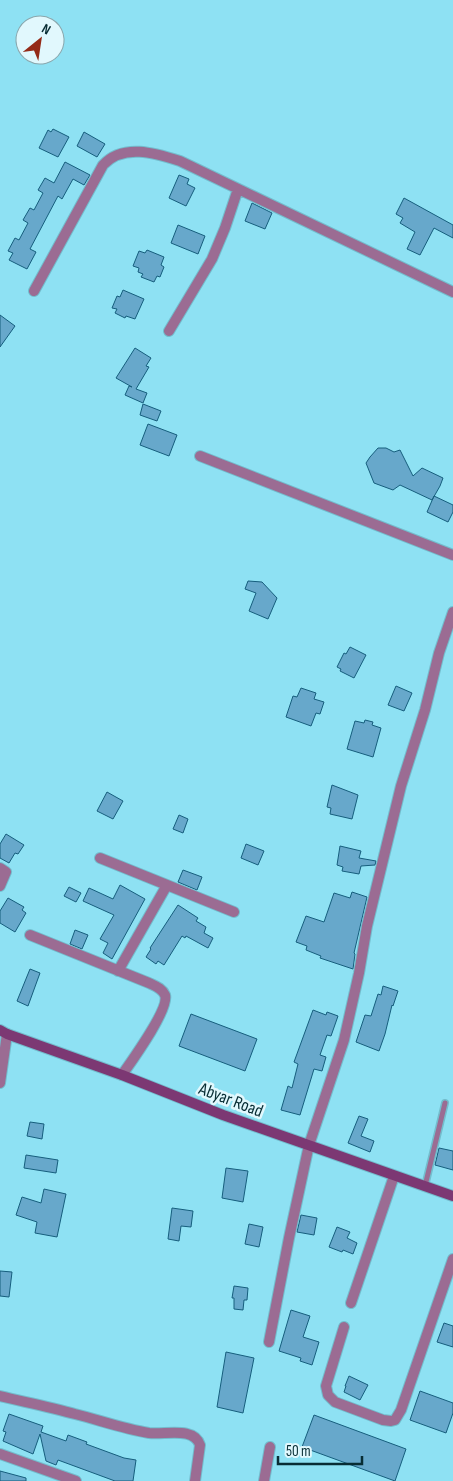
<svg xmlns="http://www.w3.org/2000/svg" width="453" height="1481" viewBox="0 0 453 1481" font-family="'Sofia Sans Condensed',sans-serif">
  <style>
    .building { fill: #67a8cb; stroke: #165e7d }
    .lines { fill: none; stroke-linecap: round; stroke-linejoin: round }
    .service-casing { stroke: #73bdcd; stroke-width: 8 }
    .minor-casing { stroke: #73bdcd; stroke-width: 12 }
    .secondary-casing { stroke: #73bdcd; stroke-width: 12 }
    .service { stroke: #9b6c93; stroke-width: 5 }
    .minor { stroke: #9b6c93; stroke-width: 10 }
    .secondary { stroke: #7c3873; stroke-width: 10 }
    .labels { text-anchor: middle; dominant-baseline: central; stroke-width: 5; stroke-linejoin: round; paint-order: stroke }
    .street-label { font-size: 18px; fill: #082d34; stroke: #e1f8fd }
  </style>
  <rect width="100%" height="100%" fill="#8ee1f3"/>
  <!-- building -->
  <path class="building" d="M53,129L69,137L58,157L39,148L48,130L51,132Z
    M84,132L105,144L97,157L77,146Z
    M65,162L90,175L84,185L73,179L62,199L58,196L30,249L36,252L35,254L27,269L9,260L13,253L8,251L15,238L19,240L28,223L23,220L30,208L34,210L43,193L38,190L45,178L54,183Z
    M179,175L189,179L187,184L195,188L186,206L169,198Z
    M404,198L453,225V238L434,228L420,255L407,249L415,232L400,223L403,218L396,214Z
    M252,203L272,213L265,229L245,221Z
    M178,225L205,236L198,254L171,243Z
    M147,250L164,257L161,265L164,267L160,277L157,276L154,282L141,277L143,274L138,272L139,268L133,266L139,251L145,253Z
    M123,290L144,299L135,319L126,316L125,318L115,313L117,309L112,308L117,296L120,297Z
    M0,315L15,326L0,347Z
    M135,348L151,358L146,366L149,367L136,389L147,393L143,403L125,395L129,386L132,387L116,378Z
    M143,404L161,411L157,421L140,415Z
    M148,424L177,435L169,456L140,445Z
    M378,448H386L394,452L400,450L413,476L422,468L443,478L440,486L432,500L400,485L393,490L374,483L366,463L370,457Z
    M434,496L453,505V512L448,522L427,512Z
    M248,581L262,582L277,598L268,619L249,611L256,593L245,589Z
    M350,647L366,655L354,678L340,671L341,669L337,667L344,653L346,654Z
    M396,686L412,693L404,711L388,705Z
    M301,688L316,693L314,699L324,702L320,714L316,713L311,726L286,717L293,696L297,697Z
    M365,720L373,722L372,725L381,728L373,757L347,749L355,721L364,723Z
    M332,785L358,795L352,819L330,814L331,808L327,807Z
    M107,792L123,801L113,819L97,811Z
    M179,815L188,819L183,833L173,829Z
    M6,834L24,845L18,854L15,853L9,863L0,858V844Z
    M246,844L264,851L258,865L241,858Z
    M340,846L361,851L359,858L376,861L375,865L361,866L359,874L342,871L343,867L337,865Z
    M183,870L202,877L197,890L178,882Z
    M120,885L145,899L112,959L103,953L108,943L100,939L114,915L83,901L89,888L113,899Z
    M69,887L81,893L76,902L64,896Z
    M352,892L367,897L354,953L355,954L353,969L320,958L321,956L306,950L307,946L296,942L306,916L324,922L334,893L350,898Z
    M8,898L24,907L22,910L26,913L15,932L0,923V911Z
    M178,905L198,918L196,921L206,927L204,933L213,938L208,948L186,936L185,938L182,936L164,965L158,961L156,964L146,957L151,949L150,948Z
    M75,930L88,935L82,949L70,944Z
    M30,969L40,973L28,1006L17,1001Z
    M383,986L398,991L393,1006L392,1005L385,1034L379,1051L356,1042L365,1015L371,1016L378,994L381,995Z
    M313,1010L326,1015L327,1012L338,1016L331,1036L327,1035L320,1055L326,1057L322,1071L314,1069L300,1115L281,1110L288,1086L292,1088L298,1064L294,1062Z
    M191,1014L257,1039L245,1071L179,1046Z
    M359,1116L368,1119L361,1136L374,1141L370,1152L348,1143Z
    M30,1122L44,1124L42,1139L27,1136Z
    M439,1148L453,1151V1170L435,1165Z
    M26,1155L58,1160L56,1173L24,1168Z
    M226,1168L248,1171L243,1202L222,1198Z
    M44,1189L66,1194L57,1237L35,1233L37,1222L16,1215L22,1197L41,1203Z
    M172,1208L193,1211L191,1227L181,1226L179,1241L168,1239Z
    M301,1215L317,1218L314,1235L297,1232Z
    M249,1224L263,1227L259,1247L245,1244Z
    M337,1227L350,1232L347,1238L357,1243L353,1254L343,1250L342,1252L329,1247Z
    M0,1271L12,1272L9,1297L0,1296Z
    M234,1286L248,1288L247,1300H244L243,1310L234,1309V1298H232Z
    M291,1310L310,1316L303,1337L319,1342L312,1365L300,1361L301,1358L279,1351Z
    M444,1323L453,1326V1347L437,1342Z
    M226,1352L254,1358L243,1413L217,1407Z
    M349,1376L368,1385L360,1400L344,1392L346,1386H345Z
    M420,1391L453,1403V1413L446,1433L410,1420Z
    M9,1414L43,1426L41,1432L66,1441L68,1435L87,1442L86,1444L124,1458L136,1460L133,1481H115L58,1460L56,1465L46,1461L40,1434L33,1454L3,1441L6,1432L3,1431Z
    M314,1415L406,1449L395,1481L302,1447Z
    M0,1471L26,1478V1481H0Z"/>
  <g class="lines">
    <defs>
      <path id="service" d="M425,1186L445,1103"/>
      <path id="minor" d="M34,291L103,165C123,143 155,153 180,161L453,292
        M169,331L212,259L225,228L238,189
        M200,456L453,555
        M100,858L234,912
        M0,868L6,872L0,886
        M30,935L149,983C155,986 162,988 165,995C170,1008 131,1062 122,1075
        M118,971L167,885
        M0,1083L7,1034
        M351,1303L394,1176
        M344,1327L326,1386L328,1395L335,1402L383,1420L391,1421L395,1420L401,1410L453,1259
        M269,1342L289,1238L309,1145L344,1040L359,973L367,926L401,786L425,710L439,653L453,612
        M0,1396C25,1402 50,1407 75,1414C99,1420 124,1429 149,1433C165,1435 194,1426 200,1445L195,1481
        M0,1454L76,1481
        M264,1481L270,1447"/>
      <path id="secondary" d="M0,1030L7,1034L122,1075L223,1115L453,1196"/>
    </defs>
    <!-- service casing -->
    <use href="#service" class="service-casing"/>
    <!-- minor casing -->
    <use href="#minor" class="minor-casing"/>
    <!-- secondary casing -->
    <use href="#secondary" class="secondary-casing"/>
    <!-- service -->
    <use href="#service" class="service"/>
    <!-- minor -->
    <use href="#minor" class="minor"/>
    <!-- secondary -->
    <use href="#secondary" class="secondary"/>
  </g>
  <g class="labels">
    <!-- street labels -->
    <g class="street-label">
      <text transform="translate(231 1100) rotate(21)">Abyar Road</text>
    </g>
  </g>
  <!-- north arrow -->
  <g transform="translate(40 40) rotate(30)"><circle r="24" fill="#e1f8fd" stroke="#8aa7ad"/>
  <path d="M0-4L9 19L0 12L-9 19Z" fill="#942b18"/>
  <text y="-8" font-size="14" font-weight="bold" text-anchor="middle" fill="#082d34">N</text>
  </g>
  <!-- scale -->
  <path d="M278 1456v8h84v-8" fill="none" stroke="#082d34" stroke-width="2.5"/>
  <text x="286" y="1456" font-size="15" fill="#082d34" stroke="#e1f8fd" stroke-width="4" paint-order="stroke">50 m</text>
</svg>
